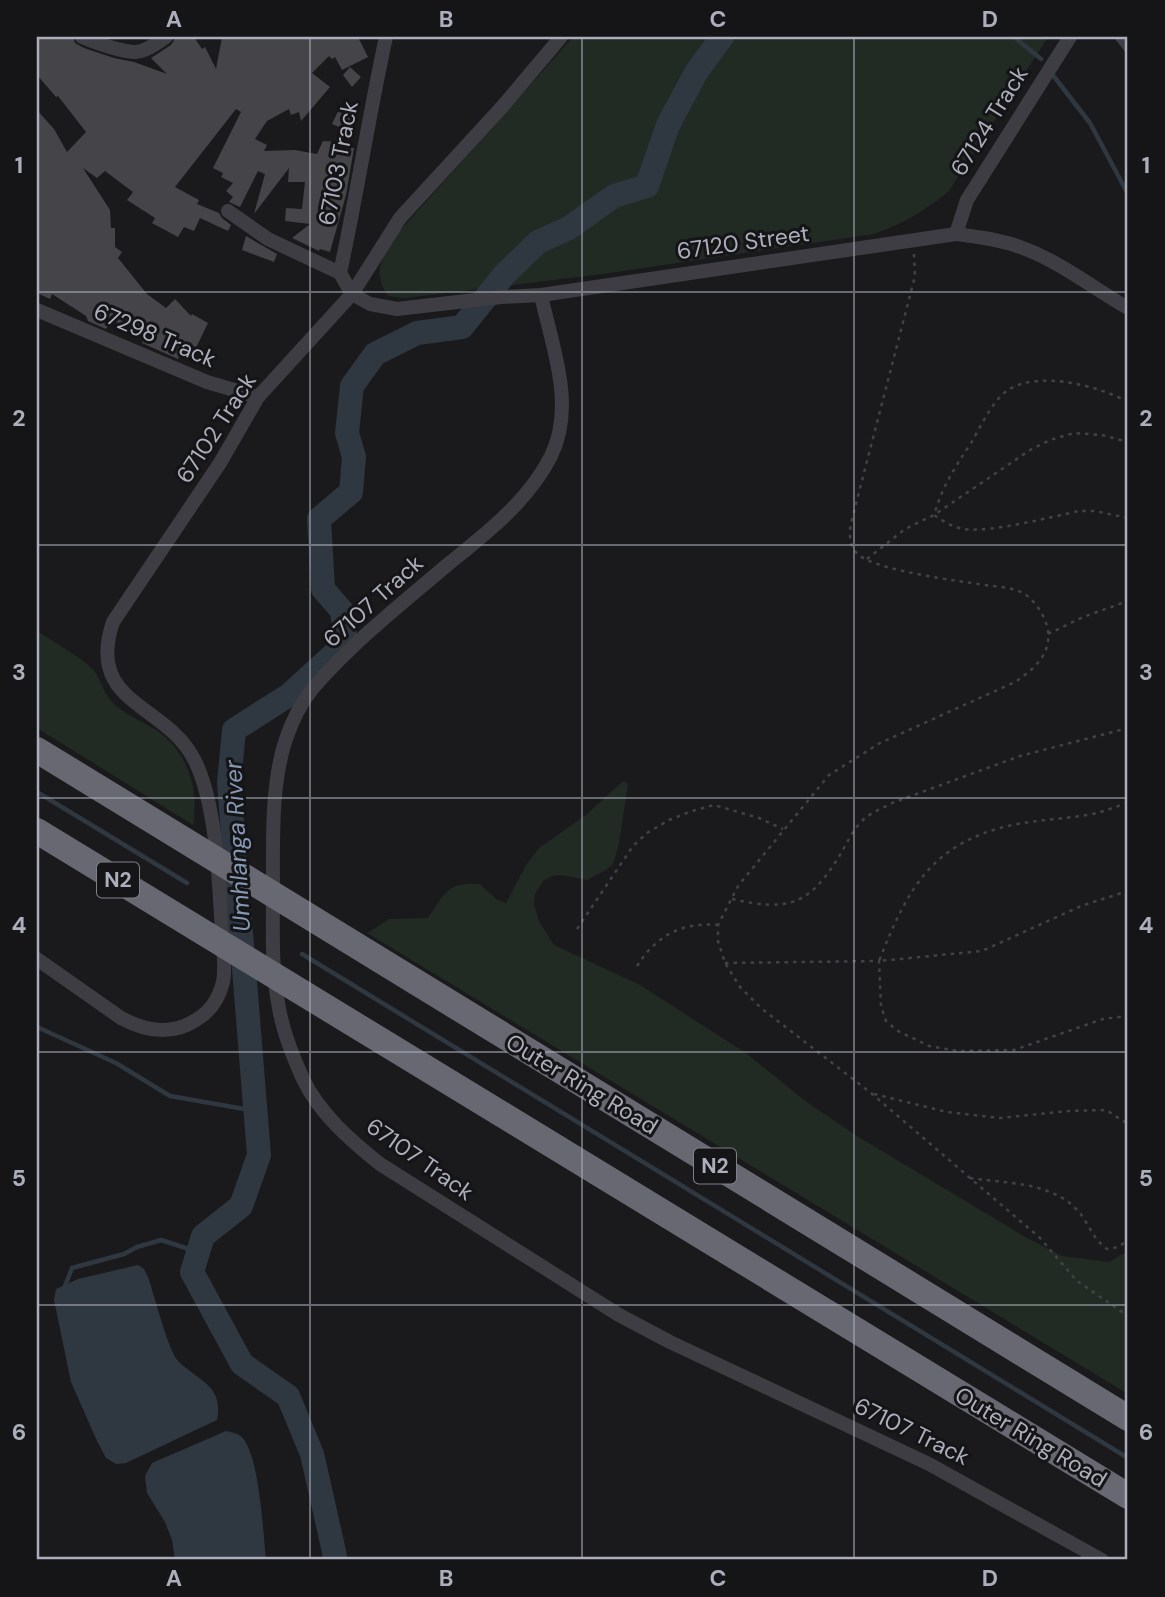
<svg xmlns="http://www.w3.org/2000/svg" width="1165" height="1597" viewBox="0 0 1165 1597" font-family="'DM Sans',sans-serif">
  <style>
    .green { fill: #212a23 }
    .water { fill: #2f3740 }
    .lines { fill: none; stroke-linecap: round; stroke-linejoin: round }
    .stream { stroke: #2f3740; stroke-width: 4.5 }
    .river { stroke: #2f3740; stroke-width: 24 }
    .building { fill: #444449 }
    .path { stroke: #414248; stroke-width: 2.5; stroke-dasharray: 3.5 5; stroke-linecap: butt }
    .lane { stroke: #3d3d43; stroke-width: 7 }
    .street { stroke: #3d3d43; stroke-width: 14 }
    .highway { stroke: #676872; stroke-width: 26 }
    .grid { fill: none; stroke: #acafbb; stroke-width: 2; stroke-opacity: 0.55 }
    .labels { text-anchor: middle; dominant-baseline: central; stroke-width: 6; stroke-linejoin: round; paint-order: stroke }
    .shield { fill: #151517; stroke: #7f818a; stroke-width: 2 }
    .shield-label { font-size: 21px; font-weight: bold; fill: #acafbb }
    .street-label { font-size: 23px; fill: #acafbb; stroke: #151517 }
    .water-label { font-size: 24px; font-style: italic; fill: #8599b5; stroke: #151517 }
    .neatline { fill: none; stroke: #acafbb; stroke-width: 2.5 }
    .grid-label { font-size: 23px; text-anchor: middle; font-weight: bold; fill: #acafbb }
  </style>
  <rect width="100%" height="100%" fill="#1a1a1c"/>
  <!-- green -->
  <path class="green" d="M573,37H1048L949,191C925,211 903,224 874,234L603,274L404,298L388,296C372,271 381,258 396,235Z
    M37,631C49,639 88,661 95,672C102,683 104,694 114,704C126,715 142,721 156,730C188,752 199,788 193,825L37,728Z
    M623,781L628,784L619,844L613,864L606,870L587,880L562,875L552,876L543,881L535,894L534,904L539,921L554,945L640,985L746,1053L808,1103L857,1136L1027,1238L1062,1256L1109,1262L1128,1251V1394L367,933L389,919L428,918C445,893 447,882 480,884L496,899L506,903L526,865L539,848L586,815Z"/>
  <!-- water -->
  <path class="water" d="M138,1265L144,1269L148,1277C154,1294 168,1350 178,1361C198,1381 224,1385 217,1420L126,1463L116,1464L106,1458L97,1441L71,1382L54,1300L56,1289L78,1279Z
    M226,1431C234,1433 240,1433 245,1441C260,1466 263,1530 266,1560H175L172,1540L165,1522L147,1493L145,1476L152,1463Z"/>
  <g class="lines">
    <!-- stream -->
    <path class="stream" d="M1014,37L1041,59
      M1052,74L1090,123L1128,194
      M37,792L187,883
      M226,907L241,918
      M302,954L1128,1458
      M37,1027L116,1063L170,1096L256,1111
      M65,1286L72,1268L124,1254L137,1247L161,1240L198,1252"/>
    <!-- river -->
    <path class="river" d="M334,1560L335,1556L312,1454L288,1396L242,1364L192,1272L203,1236L241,1206L259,1155L229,783L234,730L289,695L346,643L342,611L323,589L319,519L351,492L354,457L347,433L352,386L375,354L417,333L462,327L504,275L538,242L569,228L614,196L647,186L668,125L697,71L722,37"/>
  </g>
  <!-- building -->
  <path class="building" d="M37,37H73L75,43L84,48L114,58L134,62L167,74L151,58L171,45L176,37H194L202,49L205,47L216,69L222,37H358L368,57L342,70L335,57L332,59L329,56L312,73L330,87L301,121L299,112L291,115L289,109L267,121L255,139L267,145L264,151L295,150L317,154L323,141L339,142L336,147L354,148L346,195L330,252L320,249L319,251L292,238L310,224L285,221L286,208L302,209L305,182H288L289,168L254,214L265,174L258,171L240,207L229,202L233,197L226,191L233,183L221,177L223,173L213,168L241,112L236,109L175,187L199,200L197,204L219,213L222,218L231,225L228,231L200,218L194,231L184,227L178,237L152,223L155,218L127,200L133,192L105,171L97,178L83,168L110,210L111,228H115V247L122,252L118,258L147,294L166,308L175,299L191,316L192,314L208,323L192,356L183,351L178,359L142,343L144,339L113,320L106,329L88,321L86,316L52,294L50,299L37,293V110L54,129L67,152L86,132L58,96L56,97L37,75Z
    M350,67L361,77L352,87L343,75Z
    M341,105L354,112L345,130L332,124Z
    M246,236L277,254L274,262L242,250Z"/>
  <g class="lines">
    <!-- path -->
    <path class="path" d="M914,254L915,276L851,523C849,535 849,548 860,556C881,571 958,581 985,585C999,587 1015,587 1026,595C1037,603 1046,618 1048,631C1051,655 1033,670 1015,682L880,743L829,775L738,886L718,925V941L725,963L740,987L761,1008L871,1093L1040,1238L1077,1281L1128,1316
      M1128,402C1099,386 1039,370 1008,390C992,401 981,426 971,443C954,469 943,485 934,515C943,521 952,527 964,529C990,533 1051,517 1079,511H1095L1128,518
      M867,559L905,529L934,515L1030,450L1050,440L1074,433L1102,435L1128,442
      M1048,634L1083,617L1128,601
      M1128,803C1114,807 1101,813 1087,815C1062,819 1037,820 1012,825C931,843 907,890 879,961L982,951L1081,906L1128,891
      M732,899C790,912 809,905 840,855C847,843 853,829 864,819C872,812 883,808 892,803L1020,756L1128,728
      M577,929L633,846L647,833L669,820L692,811L714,805L759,818L783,829
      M725,963L879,961L881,1006L886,1021L898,1031L929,1046L958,1051L1014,1050L1103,1019L1128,1016
      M637,966C656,936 681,922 718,925
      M874,1094L947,1112L1000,1118L1068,1111L1106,1110L1128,1124
      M970,1178C1003,1183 1049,1182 1074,1207C1088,1219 1091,1238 1107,1249L1118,1247L1128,1240"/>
    <!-- lane -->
    <path class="lane" d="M1118,37L1128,50"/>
    <!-- street -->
    <path class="street" d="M82,37C95,43 123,52 136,52C147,51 157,43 166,37
      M386,37C369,115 357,194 340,273L352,294L370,304L397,309L501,297L541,295L956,234C977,237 999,239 1020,247C1058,260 1093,288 1128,308
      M228,211L268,239L340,273
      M956,234L967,200L1070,37
      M541,295C552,347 576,405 551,456C528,502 485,534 446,566C401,604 352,643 313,688C301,703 292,721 286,739C271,783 273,841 273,887C273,927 271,969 279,1008C283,1032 293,1057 303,1079C319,1113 351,1141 380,1164L619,1315L670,1342L929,1464L1102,1560
      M37,310L207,382L258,397
      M37,959L121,1018C145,1031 171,1036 196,1020C210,1012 219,998 223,982C226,967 223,950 222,934C219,884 217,806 195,761C167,703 85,705 113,622L220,463L258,397L352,294L400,218L502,107L561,37"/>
    <!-- highway -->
    <path class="highway" d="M37,750L1128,1418
      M37,831L1128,1496"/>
  </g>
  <!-- grid -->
  <path class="grid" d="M310,37V1560M582,37V1560M854,37V1560M37,292H1128M37,545H1128M37,798H1128M37,1052H1128M37,1305H1128"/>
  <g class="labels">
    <!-- shield labels -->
    <g class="shield">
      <rect x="97" y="862.5" width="42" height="35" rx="5"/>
      <rect x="694" y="1148.5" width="42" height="35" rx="5"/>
    </g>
    <g class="shield-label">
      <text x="118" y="880">N2</text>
      <text x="715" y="1166">N2</text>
    </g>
    <!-- street labels -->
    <g class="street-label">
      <text transform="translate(989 121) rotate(-58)">67124 Track</text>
      <text transform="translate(338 163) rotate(-79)">67103 Track</text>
      <text transform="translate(743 242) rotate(-8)">67120 Street</text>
      <text transform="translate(155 335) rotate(23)">67298 Track</text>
      <text transform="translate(216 428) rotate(-57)">67102 Track</text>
      <text transform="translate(373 601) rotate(-42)">67107 Track</text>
      <text transform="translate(582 1084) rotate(31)">Outer Ring Road</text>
      <text transform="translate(420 1159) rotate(35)">67107 Track</text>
      <text transform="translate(912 1431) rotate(26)">67107 Track</text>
      <text transform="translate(1031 1437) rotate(31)">Outer Ring Road</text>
    </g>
    <!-- water labels -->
    <g class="water-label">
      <text transform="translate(237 846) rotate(-93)">Umhlanga River</text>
    </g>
  </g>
  <!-- border -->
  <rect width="1165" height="1597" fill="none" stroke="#151517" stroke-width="77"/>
  <rect x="38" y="38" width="1088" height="1520" class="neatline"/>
  <g class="grid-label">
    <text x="174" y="27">A</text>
    <text x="446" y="27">B</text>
    <text x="718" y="27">C</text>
    <text x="990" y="27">D</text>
    <text x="19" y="173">1</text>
    <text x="1146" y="173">1</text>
    <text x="19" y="426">2</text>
    <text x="1146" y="426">2</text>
    <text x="19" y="680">3</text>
    <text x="1146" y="680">3</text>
    <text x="19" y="933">4</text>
    <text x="1146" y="933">4</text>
    <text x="19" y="1186">5</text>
    <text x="1146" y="1186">5</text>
    <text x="19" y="1440">6</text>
    <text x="1146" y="1440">6</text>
    <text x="174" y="1586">A</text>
    <text x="446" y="1586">B</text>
    <text x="718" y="1586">C</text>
    <text x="990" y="1586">D</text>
  </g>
</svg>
